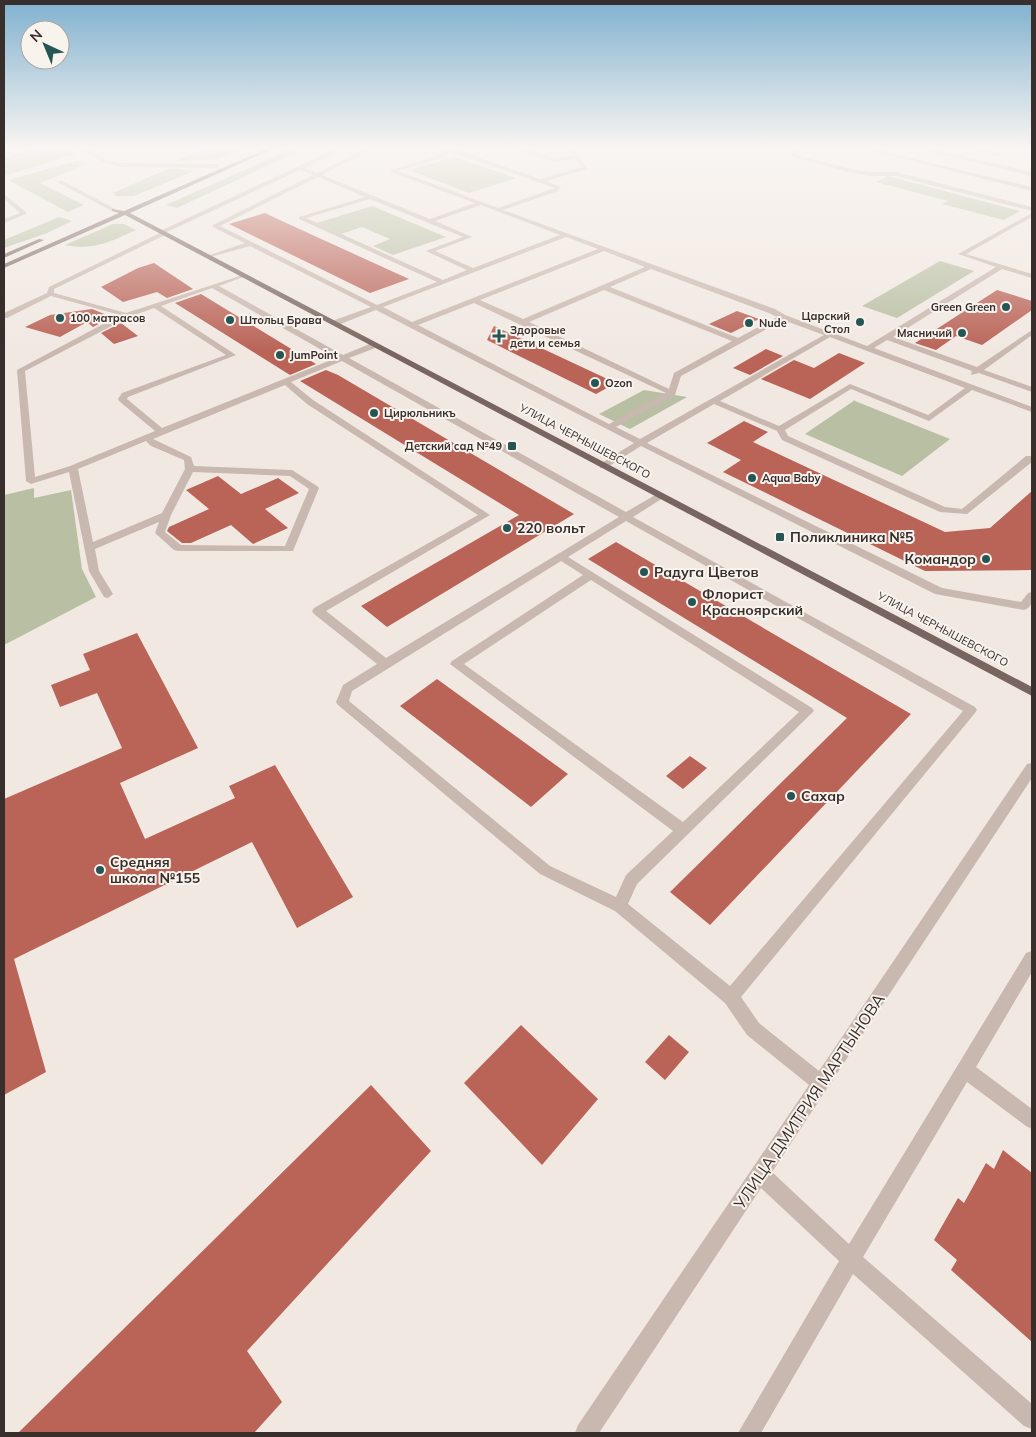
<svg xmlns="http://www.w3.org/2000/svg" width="1036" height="1437" viewBox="0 0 1036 1437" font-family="Mulish,sans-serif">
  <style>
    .green { fill: #b9bfa3 }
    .building { fill: #ba6458 }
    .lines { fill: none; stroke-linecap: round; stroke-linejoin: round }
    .minor { fill: #c9b8af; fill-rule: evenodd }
    .major { fill: #79655f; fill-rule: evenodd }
    .poi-dot { fill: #255654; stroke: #f9f3ee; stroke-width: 2 }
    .labels { text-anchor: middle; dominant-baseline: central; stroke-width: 4; stroke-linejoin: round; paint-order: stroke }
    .far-poi-label { font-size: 11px; font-weight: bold; fill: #382f2c; stroke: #f9f3ee; text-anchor: start }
    .far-street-label { font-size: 11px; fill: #382f2c; stroke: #f9f3ee }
    .poi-label { font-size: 14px; font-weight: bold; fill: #382f2c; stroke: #f9f3ee; text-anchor: start }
    .near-street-label { font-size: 16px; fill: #382f2c; stroke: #f9f3ee }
  </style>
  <rect width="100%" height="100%" fill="#f1e8e2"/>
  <!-- green -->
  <path class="green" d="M47,149H66L76,154L4,176V163Z
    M206,149H240L217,159L175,161Z
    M291,149H303L177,208L166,205Z
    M455,157L516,178L469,193L409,170Z
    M76,161L89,163L40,183L84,205L68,212L8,180Z
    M170,168L194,171L134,196H116L113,193Z
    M888,176L1020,211L1004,220L942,204L948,201L876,182Z
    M372,206L446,237L393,255L373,246L390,239L362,227L341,234L317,223Z
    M59,217L72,221L47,233L4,248V240Z
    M113,224H124L136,230C112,241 93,251 65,245Z
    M940,261L974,271L897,318L862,306Z
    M644,390L687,397L630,429L599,414Z
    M855,400V401L950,439L902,476L805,434Z
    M34,488V498L71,490L82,569L96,597L4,645V495Z"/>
  <!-- building -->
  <path class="building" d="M265,213L284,222L409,279L370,293L229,224Z
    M154,263L193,289L167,298L157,292L123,302L101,287L138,268Z
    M997,290L1032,301V310L982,345L956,336L936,350L915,343Z
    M201,294L316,364L290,375L175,303Z
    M92,309L112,317L93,327L87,322L60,337L25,327L50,315Z
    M737,311L759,319L731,333L709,324Z
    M121,323L138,336L114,344L101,333Z
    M494,326L616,383L596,394L487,340Z
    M766,349L783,356L750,375L733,368Z
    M839,353L865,363L810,399L761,379L794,360L814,368Z
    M326,370L338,375L574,514L387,627L361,606L519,515L300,381Z
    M744,421L768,432L753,442L945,532L990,528L1032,491V570L925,571L723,472L741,460L707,443Z
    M218,476L241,494L278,478L299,493L265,509L288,528L253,544L231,525L191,543H182L167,531L169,527L209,509L186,490Z
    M616,542L911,714L710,925L670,892L847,718L588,559Z
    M137,633L198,748L120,783L145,839L235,798L229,786L275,765L353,897L297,928L252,842L14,959L46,1072L4,1095V799L122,748L97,693L60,707L51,685L90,670L83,654Z
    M437,679L568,774L531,807L400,706Z
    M690,756L707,768L683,789L666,776Z
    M521,1025L598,1099L542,1165L464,1083Z
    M669,1035L689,1052L665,1080L645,1062Z
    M371,1085L431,1151L247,1351L282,1402L254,1433H18Z
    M1003,1150L1032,1173V1342L951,1270L957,1260L934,1240L958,1198L964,1203L986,1163L994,1169Z"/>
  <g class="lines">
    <!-- minor -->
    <path class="minor" d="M35,149H44L4,163V159Z
      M80,149H87L106,160L122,163L217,164L220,166L217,168L122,167L102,162Z
      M335,149H342L305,168L317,173L365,149H372L322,175L430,219L475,203L391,172V170L441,155L445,149H454L540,179L582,167L576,159L553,162L518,149H526L553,158L574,156L569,149H574L587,169L546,181L561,187L558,191L503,210L775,309L785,315L867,346L996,267L958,254L1032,213V217L966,254L1032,274V278L1002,269L893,337L977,367L1032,330V335L984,370L1032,387V392L979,373L971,375L972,371L887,340L874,348L1032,407V412L972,390L929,421L851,389L785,430L788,436L945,507L962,509L1026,456H1032V462L967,514L940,512L782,440L777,431L714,404L647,443L942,588L1021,602L1028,593L1032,592C1032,600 1033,607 1024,610L935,594L641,446L606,468H600V464L634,443L376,310L338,325H332V321L371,307L250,246L207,258V256L245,243L213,227V225L313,175L300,170L167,232V234L54,289V293L126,313L246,274V276L219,286L343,355L372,343H378V347L349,358L626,512L657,494H663V498L633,517L975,707L977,710L975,713L741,997L759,1023L819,1071L1027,764L1032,763V778L772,1172L849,1244L1026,953L1032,951V972L976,1067L1032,1109V1129L1026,1126L967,1082L863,1257L1032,1404V1429L1024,1426L853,1274L761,1433H738L839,1261L761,1188L599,1433H575L578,1425L809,1085L747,1035L725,1003L615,911L540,874L338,705L336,702L343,685L377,664L314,614L312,611L314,608L478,515L307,404L285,385L153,439L191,457L194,466L292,470L317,486L319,488L293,551H178L174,550L155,533L159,522L95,549L99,571L113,594L108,598L104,597L89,571L69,472L31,484L26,481L17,370L120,315L51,296L7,318H4V313L47,293L49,287L160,233V231ZM449,151L555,188L498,208L398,171L445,157ZM318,177L365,197L299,217V219L437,282L377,305L220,226ZM370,199L463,237L426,251L467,270L443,280L306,218ZM481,205L560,235L473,268L435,251L472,237L435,221ZM566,237L598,249L412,322L383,307ZM604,251L645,267L523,319L480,300ZM651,269L769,313L777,317L738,338L610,287ZM212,288L336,358L162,428L127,399L128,397L236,355L161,306ZM604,290L732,341L674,373L669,389L529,322ZM474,303L666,393L609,424L418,325ZM154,308L226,355L122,393L118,399L119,401L155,431L70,466L35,477L25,371L129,317ZM783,320L824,335L640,439L616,427L675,395L681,376ZM830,337L965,388L928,415L850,384L779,426L720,401ZM342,361L619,517L386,658L326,611L490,515L313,400L291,382ZM146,441L151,446L184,460L185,469L162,513L93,542L78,469ZM193,472L290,476L309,489L285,546L181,545L165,532L171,515ZM626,521L963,711L730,986L628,904L637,884L814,711L812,708L568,557ZM561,561L583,575L452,661L450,664L673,831L626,875L616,897L550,866L349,701L352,691ZM591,580L799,712L683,822L464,664Z
      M799,149H806L795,155L852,169L871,172H896L1032,207V211L896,176H871L852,173L787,155Z
      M864,149H874L1032,187V191Z
      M919,149H930L1032,172V176Z
      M972,149H983L1000,154L997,156Z
      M59,181H63L117,210L112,211L59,183Z
      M4,194L26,212V214L4,223V219L20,213L4,199Z"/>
    <!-- major -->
    <path class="major" d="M266,149H273L130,213L1032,687V696L125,215L4,268V264L119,213L112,211V209L124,211Z
      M39,239L44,240L4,258V254Z"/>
  </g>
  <!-- sky -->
  <linearGradient id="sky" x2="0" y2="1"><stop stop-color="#80b1cf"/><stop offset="0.42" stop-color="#f9f5f2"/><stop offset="1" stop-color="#f9f5f2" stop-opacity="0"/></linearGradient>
  <rect width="1036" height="351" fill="url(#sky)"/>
  <!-- markers -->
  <g class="poi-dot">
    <circle cx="1006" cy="307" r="5"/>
    <circle cx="60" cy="318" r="5"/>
    <circle cx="230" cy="320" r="5"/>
    <circle cx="860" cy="322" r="5"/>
    <circle cx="749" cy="323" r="5"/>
    <circle cx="962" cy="333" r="5"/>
    <path d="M496.5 328.5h5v5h5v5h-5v5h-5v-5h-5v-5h5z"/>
    <circle cx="280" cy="355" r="5"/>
    <circle cx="595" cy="383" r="5"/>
    <circle cx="374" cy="413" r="5"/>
    <rect x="507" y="441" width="10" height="10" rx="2.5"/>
    <circle cx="752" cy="478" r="5"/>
    <circle cx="507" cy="528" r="5"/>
    <rect x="775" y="532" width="10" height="10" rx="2.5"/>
    <circle cx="986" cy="559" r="5"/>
    <circle cx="644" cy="572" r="5"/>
    <circle cx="692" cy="602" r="5"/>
    <circle cx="791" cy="796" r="5"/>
    <circle cx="100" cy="870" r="5"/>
  </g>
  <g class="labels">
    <!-- far-poi labels -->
    <g class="far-poi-label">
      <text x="996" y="307" text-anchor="end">Green Green</text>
      <text x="850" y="316" text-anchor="end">Царский<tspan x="850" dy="13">Стол</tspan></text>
      <text x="70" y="318">100 матрасов</text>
      <text x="240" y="320">Штольц Брава</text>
      <text x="759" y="323">Nude</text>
      <text x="510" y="330">Здоровые<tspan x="510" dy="13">дети и семья</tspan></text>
      <text x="952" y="333" text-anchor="end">Мясничий</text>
      <text x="290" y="355">JumPoint</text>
      <text x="605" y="383">Ozon</text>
      <text x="384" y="413">Цирюльникъ</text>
      <text x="502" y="446" text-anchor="end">Детский сад №49</text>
      <text x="762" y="478">Aqua Baby</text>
    </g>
    <!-- far-street labels -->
    <g class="far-street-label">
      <text transform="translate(585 441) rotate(28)">УЛИЦА ЧЕРНЫШЕВСКОГО</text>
      <text transform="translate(943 629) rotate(28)">УЛИЦА ЧЕРНЫШЕВСКОГО</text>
    </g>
    <!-- poi labels -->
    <g class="poi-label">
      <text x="517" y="528">220 вольт</text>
      <text x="790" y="537">Поликлиника №5</text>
      <text x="976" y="559" text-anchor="end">Командор</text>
      <text x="654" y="572">Радуга Цветов</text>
      <text x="702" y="594">Флорист<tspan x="702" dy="16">Красноярский</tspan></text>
      <text x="801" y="796">Сахар</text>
      <text x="110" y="862">Средняя<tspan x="110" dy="16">школа №155</tspan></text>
    </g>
    <!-- near-street labels -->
    <g class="near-street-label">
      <text transform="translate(809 1101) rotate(-56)">УЛИЦА ДМИТРИЯ МАРТЫНОВА</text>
    </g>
  </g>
  <!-- border -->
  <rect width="1036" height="1437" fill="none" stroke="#382f2c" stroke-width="10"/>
  <!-- north arrow -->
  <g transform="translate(45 45) rotate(316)"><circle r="24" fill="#f9f3ee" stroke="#aca5a0"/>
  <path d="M0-4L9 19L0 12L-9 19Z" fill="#255654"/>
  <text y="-8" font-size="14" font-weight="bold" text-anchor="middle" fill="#382f2c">N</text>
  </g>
</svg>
